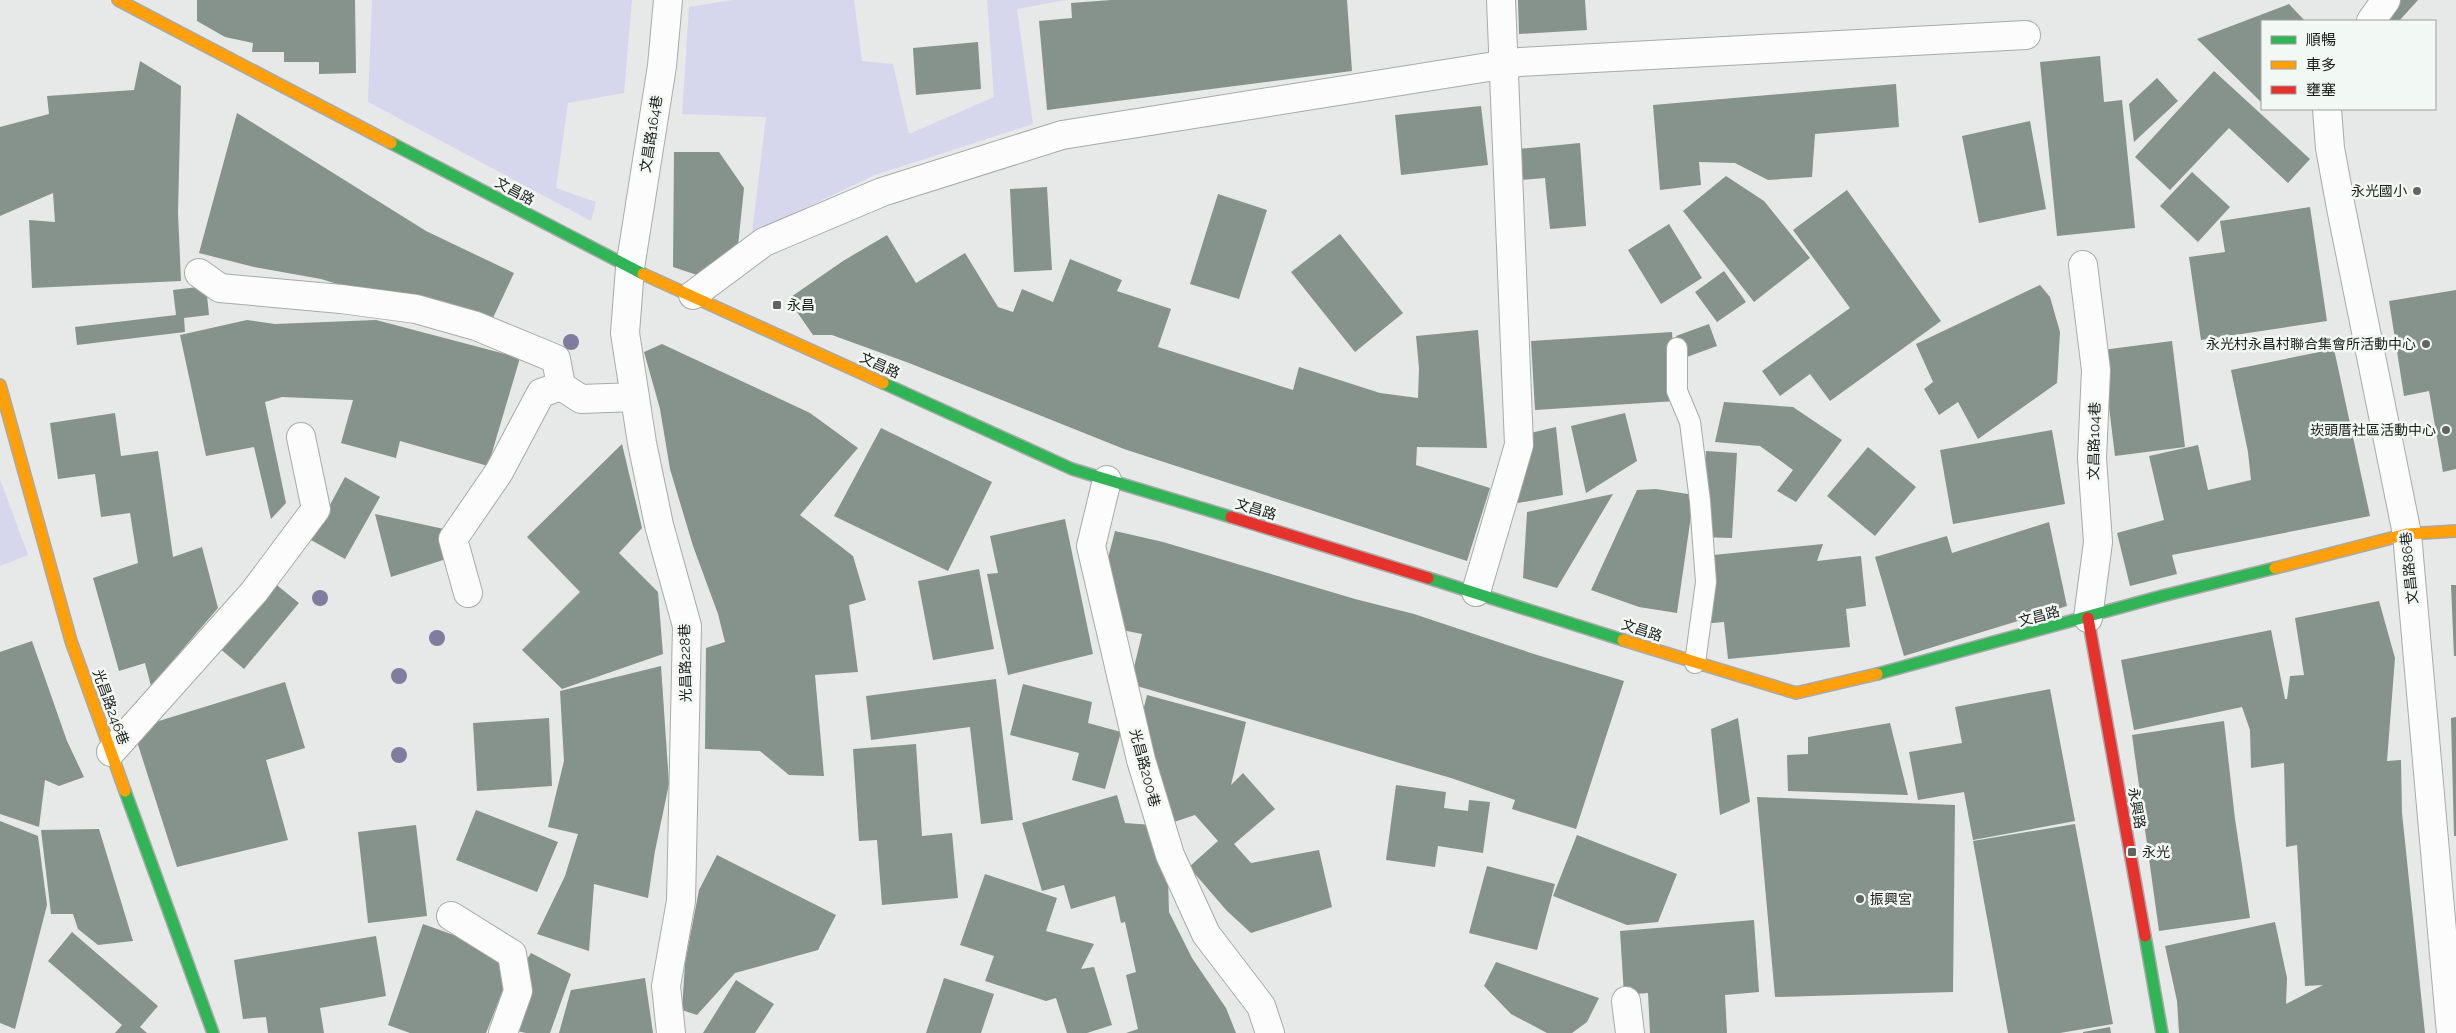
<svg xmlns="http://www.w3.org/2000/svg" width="2456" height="1033" viewBox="0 0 2456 1033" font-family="Raleway,'Noto Sans TC',sans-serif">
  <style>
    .green { fill: #d6d7ec }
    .building { fill: #86928c }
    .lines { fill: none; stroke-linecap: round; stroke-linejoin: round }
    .lane-casing { stroke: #a8aaa9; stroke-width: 22 }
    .street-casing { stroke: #a8aaa9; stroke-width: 30 }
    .fast-casing { stroke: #a8aaa9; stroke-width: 14 }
    .slow-casing { stroke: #a8aaa9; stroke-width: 14 }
    .jam-casing { stroke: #a8aaa9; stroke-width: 14 }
    .lane { stroke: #fbfcfb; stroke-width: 20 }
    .street { stroke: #fbfcfb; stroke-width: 28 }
    .fast { stroke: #30b455; stroke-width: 11 }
    .slow { stroke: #ff9f0a; stroke-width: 11 }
    .jam { stroke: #e5322d; stroke-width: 11 }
    .tree { fill: #807c9d }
    .poi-dot { fill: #626463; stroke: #f2f8f4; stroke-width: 2 }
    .labels { text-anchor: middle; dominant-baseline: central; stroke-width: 5; stroke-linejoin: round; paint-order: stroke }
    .street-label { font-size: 14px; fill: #1b1d1c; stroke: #f2f8f4 }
    .poi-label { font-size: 14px; fill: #1b1d1c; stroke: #f2f8f4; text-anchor: end }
  </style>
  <rect width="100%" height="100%" fill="#e6e9e7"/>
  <!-- green -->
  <path class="green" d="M372,0H632L624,93L568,103L556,188L596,202L591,221L368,102Z
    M732,0H854L862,61L893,64L909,134L994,97L987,0H1066L1017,9L1033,124L875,175L752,233L766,117L682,114L689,7Z
    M0,479L28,555L0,566Z"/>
  <!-- building -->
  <path class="building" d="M197,0H355L356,73L319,74V62H284V52H252L253,43L225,37L197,21Z
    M1111,0H1347L1352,71L1047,110L1039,21L1072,18L1071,3Z
    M1518,0H1585L1587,30L1519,34Z
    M2398,0H2418L2399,21H2383Z
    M2289,4L2305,21H2262V103L2197,39Z
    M978,42L981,89L916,95L913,48Z
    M2100,56L2104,102L2122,100L2135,228L2057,236L2040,62Z
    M140,61L181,86L178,213L181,281L32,288L29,220L55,222L53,193L0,216V127L49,114L47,96L134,90Z
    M2214,71L2310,159L2288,183L2229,128L2170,190L2135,157Z
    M2157,78L2178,101L2134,142L2129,104Z
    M1896,84L1899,127L1815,134L1812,177L1768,180L1735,163L1699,162L1701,185L1660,190L1653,105Z
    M1481,106L1488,165L1401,175L1395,115Z
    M237,113L426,231L514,273L492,320L347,287L321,279L254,267L199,253Z
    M2030,121L2046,209L1979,223L1962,136Z
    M1580,143L1586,226L1550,229L1545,178L1520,180L1518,149Z
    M674,152H719L744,188L738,246L700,276L673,267Z
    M2192,172L2230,207L2198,242L2160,206Z
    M1726,176L1764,201L1810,258L1754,302L1683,211Z
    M1047,187L1052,270L1014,272L1010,189Z
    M1847,190L1941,321L1830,401L1810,374L1780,396L1762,371L1850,308L1793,230Z
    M1218,194L1267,210L1239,299L1190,284Z
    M2310,207L2327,321L2201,340L2189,257L2225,252L2220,221Z
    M1669,224L1702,278L1661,304L1628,250Z
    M1340,234L1403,313L1355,352L1291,272Z
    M887,235L916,283L965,253L998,307L1013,312L1022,289L1053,302L1070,259L1122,280L1117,291L1171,309L1158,347L1293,390L1299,367L1380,393L1418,398L1419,368L1416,336L1478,330L1487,448L1417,447L1416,465L1490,488L1467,561L1124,449L909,363L832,335H813L788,299L843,261Z
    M1724,271L1746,302L1717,322L1695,292Z
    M2040,285L2050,297L2060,332L2057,383L1978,439L1958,402L1939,415L1924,389L1933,382L1916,344Z
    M206,286L209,315L184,318L185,332L77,345L75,327L176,315L173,290Z
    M2456,290V469L2443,472L2429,391L2404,396L2389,301Z
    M247,320L275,324L376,320L520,358L488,466L400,441L396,458L341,443L353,400L282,397L265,402L286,503L271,519L254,447L206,456L180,335Z
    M1709,324L1717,346L1684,358L1676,336Z
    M1672,332L1676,401L1535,410L1531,341Z
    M2172,341L2185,447L2115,456L2102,350Z
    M662,344L810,413L858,448L800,515L853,556L866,600L849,605L858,672L815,675L824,776L789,775L760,751L705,749L706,648L725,642L718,614L693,546L670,469L660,409L644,352Z
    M2334,349L2370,516L2172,555L2177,574L2130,586L2117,533L2164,520L2149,456L2198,445L2208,490L2251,480L2248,452L2231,370Z
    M1724,402L1793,407L1842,440L1796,502L1777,491L1793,470L1760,446L1715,442Z
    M115,413L121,456L158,451L173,557L202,547L218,608L151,686L145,663L119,671L93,578L138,563L130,513L101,517L95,474L58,479L50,423Z
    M1625,413L1637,461L1586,493L1571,426Z
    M1556,427L1563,495L1518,503V436Z
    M881,428L992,482L948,571L834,516Z
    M2052,430L2065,504L1953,524L1940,450Z
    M622,444L642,528L619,553L658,592L663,654L562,689L522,650L580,592L527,537Z
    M1868,447L1916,487L1875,536L1827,496Z
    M1706,451L1737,453L1732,538L1700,537Z
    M345,477L380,497L345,559L311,540Z
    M1656,489L1694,495L1677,613L1639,607L1591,590L1637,490Z
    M1613,494L1557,588L1523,578L1527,512Z
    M375,514L444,529L443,560L391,577Z
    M1065,519L1093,654L1008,675L987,574L998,573L990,536Z
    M2049,522L2067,606L1904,656L1875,557L1947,536L1952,553Z
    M1115,531L1163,542L1355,599L1414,614L1537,655L1624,681L1576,829L1512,809L1515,800L1451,778L1130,684L1142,634L1117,629L1104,574Z
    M1823,544L1817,561L1861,556L1866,606L1846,609L1850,647L1728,659L1724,622L1701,624L1694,557Z
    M979,569L994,649L933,660L918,581Z
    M273,582L299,603L244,669L218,647Z
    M2451,585H2456V656H2454Z
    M2379,601L2395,658L2387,761L2401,760L2402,813L2425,1033H2179L2177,1001L2165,946L2275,922L2287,978L2286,1004L2323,985L2305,986L2297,845L2286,847L2284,763L2251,768L2250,730L2242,707L2134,730L2121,660L2271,630L2285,699H2287L2290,676L2304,675L2295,618Z
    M32,641L67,741L84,777L59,786L45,780L39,827L0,814V652Z
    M661,666L669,784L655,851L648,898L594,884L589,951L537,934L565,876L578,834L548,827L564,761L560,691Z
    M996,679L1013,820L981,824L970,727L871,740L866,696Z
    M285,682L305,748L266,760L288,840L177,867L133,729Z
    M1023,684L1092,702L1088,723L1121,732L1105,789L1072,780L1079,753L1010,735Z
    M2050,689L2075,821L1973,840L1964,792L1918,800L1909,752L1962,743L1955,707Z
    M1147,695L1246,722L1231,785L1243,773L1275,809L1234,844L1251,863L1319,850L1332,907L1251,933L1227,911L1189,867L1218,841L1195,815L1174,822L1148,766L1142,715Z
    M2456,717V836H2454L2451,718Z
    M549,718L552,786L477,791L473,723Z
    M1738,718L1750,802L1720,815L1711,729Z
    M2224,721L2235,819L2250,918L2159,931L2132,735Z
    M1890,723L1908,795L1788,791L1787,755L1808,754V737Z
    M916,744L922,836L952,833L958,898L882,905L877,840L859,841L853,749Z
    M1396,785L1446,792L1444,808L1468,811L1469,800L1490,802L1483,853L1438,846L1435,867L1386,860Z
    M1117,795L1125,823L1152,825L1168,879L1169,912L1192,958L1226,1008L1236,1033H1126L1138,1029L1126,975L1136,972L1125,922L1121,923L1115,896L1071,909L1064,885L1042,891L1022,823Z
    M1757,797L1955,805L1953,992L1775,997Z
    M476,810L558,842L537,892L456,860Z
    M0,821L38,836L47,905L15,1029L0,1023Z
    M2075,824L2113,1024L2060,1033H2008L1973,841Z
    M416,825L427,916L368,923L358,832Z
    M99,829L133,941L98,945L78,929L73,914H51L41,830Z
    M1577,835L1677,874L1658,922L1627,925L1553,896Z
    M717,855L836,915L818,950L735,973L697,1015L682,1010L685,963L699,890Z
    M1487,866L1555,884L1537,950L1469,933Z
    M985,874L1057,898L1046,931L1094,944L1081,969L1094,967L1112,1025L1087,1033H1067L1056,998L1046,1001L985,981L994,956L960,945Z
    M1754,920L1759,992L1725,995L1727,1033H1650L1648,993L1624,995L1620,931Z
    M423,924L479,944L498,959L503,990L486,1033H410L388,1025Z
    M72,932L158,1006L140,1027L147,1033H115L122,1025L48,961Z
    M376,936L386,996L320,1008L324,1033H268L266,1017L243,1019L234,960Z
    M531,953L571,974L550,1033H526L517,1031L522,967Z
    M1496,962L1599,998L1587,1022L1572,1033H1547L1511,1014L1484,986Z
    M645,978L653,1033H559L571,990Z
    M944,978L994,994L981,1033H926Z
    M736,980L774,1004L755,1033H703Z
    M2110,1027L2111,1033H2083V1032Z"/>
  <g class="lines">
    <defs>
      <path id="lane" d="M1677,348V391L1690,422L1700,501L1706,582L1695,663"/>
      <path id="street" d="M668,0L662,66L630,268L625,333L642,443L659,525L687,626L681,901L666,986L671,1033
        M2371,21L2386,0
        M2327,109L2330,148L2341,208L2407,534L2451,1033
        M2083,265L2096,370L2092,458L2098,542L2088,618
        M199,273L220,288L341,299L416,309L476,326L556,359L561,386L581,399L635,397
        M693,295L764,242L882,192L1062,135L1520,62L2026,35
        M1107,480L1091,546L1141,760L1170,855L1206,934L1261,1006L1270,1033
        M1476,592L1519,445L1501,0
        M468,593L453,539L499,472L541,393L561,386
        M111,752L254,592L316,509L301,437
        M451,916L512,954L518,991L503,1033
        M1626,1001L1630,1033"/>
      <path id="fast" d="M391,143L643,274
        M883,383L1072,469L1231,517
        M1428,578L1623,640
        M1877,674L2162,596L2275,568
        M125,791L213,1033
        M2145,936L2162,1033"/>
      <path id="slow" d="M118,0L391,143
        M643,274L883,383
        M0,385L71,641L125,791
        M2275,568L2407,534L2456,531
        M1623,640L1796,693L1877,674"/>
      <path id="jam" d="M1231,517L1428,578
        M2088,618L2145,936"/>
    </defs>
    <!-- lane casing -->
    <use href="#lane" class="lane-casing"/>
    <!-- street casing -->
    <use href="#street" class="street-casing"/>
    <!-- fast casing -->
    <use href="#fast" class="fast-casing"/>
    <!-- slow casing -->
    <use href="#slow" class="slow-casing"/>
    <!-- jam casing -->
    <use href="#jam" class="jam-casing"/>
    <!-- lane -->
    <use href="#lane" class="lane"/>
    <!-- street -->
    <use href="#street" class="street"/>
    <!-- fast -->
    <use href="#fast" class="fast"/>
    <!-- slow -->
    <use href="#slow" class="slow"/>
    <!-- jam -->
    <use href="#jam" class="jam"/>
  </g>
  <!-- trees -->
  <g class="tree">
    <circle cx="571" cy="342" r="8"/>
    <circle cx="320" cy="598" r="8"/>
    <circle cx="437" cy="638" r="8"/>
    <circle cx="399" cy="676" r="8"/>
    <circle cx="399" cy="755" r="8"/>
  </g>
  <!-- markers -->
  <g class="poi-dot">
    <circle cx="2417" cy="191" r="5"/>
    <rect x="772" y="300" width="10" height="10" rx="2.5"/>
    <circle cx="2426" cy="344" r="5"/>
    <circle cx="2446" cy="430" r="5"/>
    <rect x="2127" y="847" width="10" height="10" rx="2.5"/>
    <circle cx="1860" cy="899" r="5"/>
  </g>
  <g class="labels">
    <!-- street labels -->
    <g class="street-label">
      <text transform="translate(651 134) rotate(-81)">文昌路164巷</text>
      <text transform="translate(515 191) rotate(28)">文昌路</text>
      <text transform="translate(880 365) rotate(25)">文昌路</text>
      <text transform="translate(2094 441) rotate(-89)">文昌路104巷</text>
      <text transform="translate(1256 509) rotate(17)">文昌路</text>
      <text transform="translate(2409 568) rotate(-96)">文昌路86巷</text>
      <text transform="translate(2039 616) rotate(-15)">文昌路</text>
      <text transform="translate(1642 630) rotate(18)">文昌路</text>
      <text transform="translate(685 663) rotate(-91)">光昌路228巷</text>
      <text transform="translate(111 707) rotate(70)">光昌路246巷</text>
      <text transform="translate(1145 768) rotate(75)">光昌路200巷</text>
      <text transform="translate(2137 808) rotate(80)">永興路</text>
    </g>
    <!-- poi labels -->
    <g class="poi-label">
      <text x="2407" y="191">永光國小</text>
      <text x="787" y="305" text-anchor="start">永昌</text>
      <text x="2416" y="344">永光村永昌村聯合集會所活動中心</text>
      <text x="2436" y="430">崁頭厝社區活動中心</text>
      <text x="2142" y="852" text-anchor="start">永光</text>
      <text x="1870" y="899" text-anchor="start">振興宮</text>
    </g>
  </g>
  <!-- legend -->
  <rect x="2261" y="20" width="175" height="90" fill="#f2f8f4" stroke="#9ca09e"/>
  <rect x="2271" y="36" width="25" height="8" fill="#30b455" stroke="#9ca09e"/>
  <text x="2306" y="45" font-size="15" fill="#1b1d1c">順暢</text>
  <rect x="2271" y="61" width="25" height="8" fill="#ff9f0a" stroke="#9ca09e"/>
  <text x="2306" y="70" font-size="15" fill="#1b1d1c">車多</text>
  <rect x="2271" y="86" width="25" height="8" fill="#e5322d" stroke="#9ca09e"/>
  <text x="2306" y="95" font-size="15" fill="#1b1d1c">壅塞</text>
</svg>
